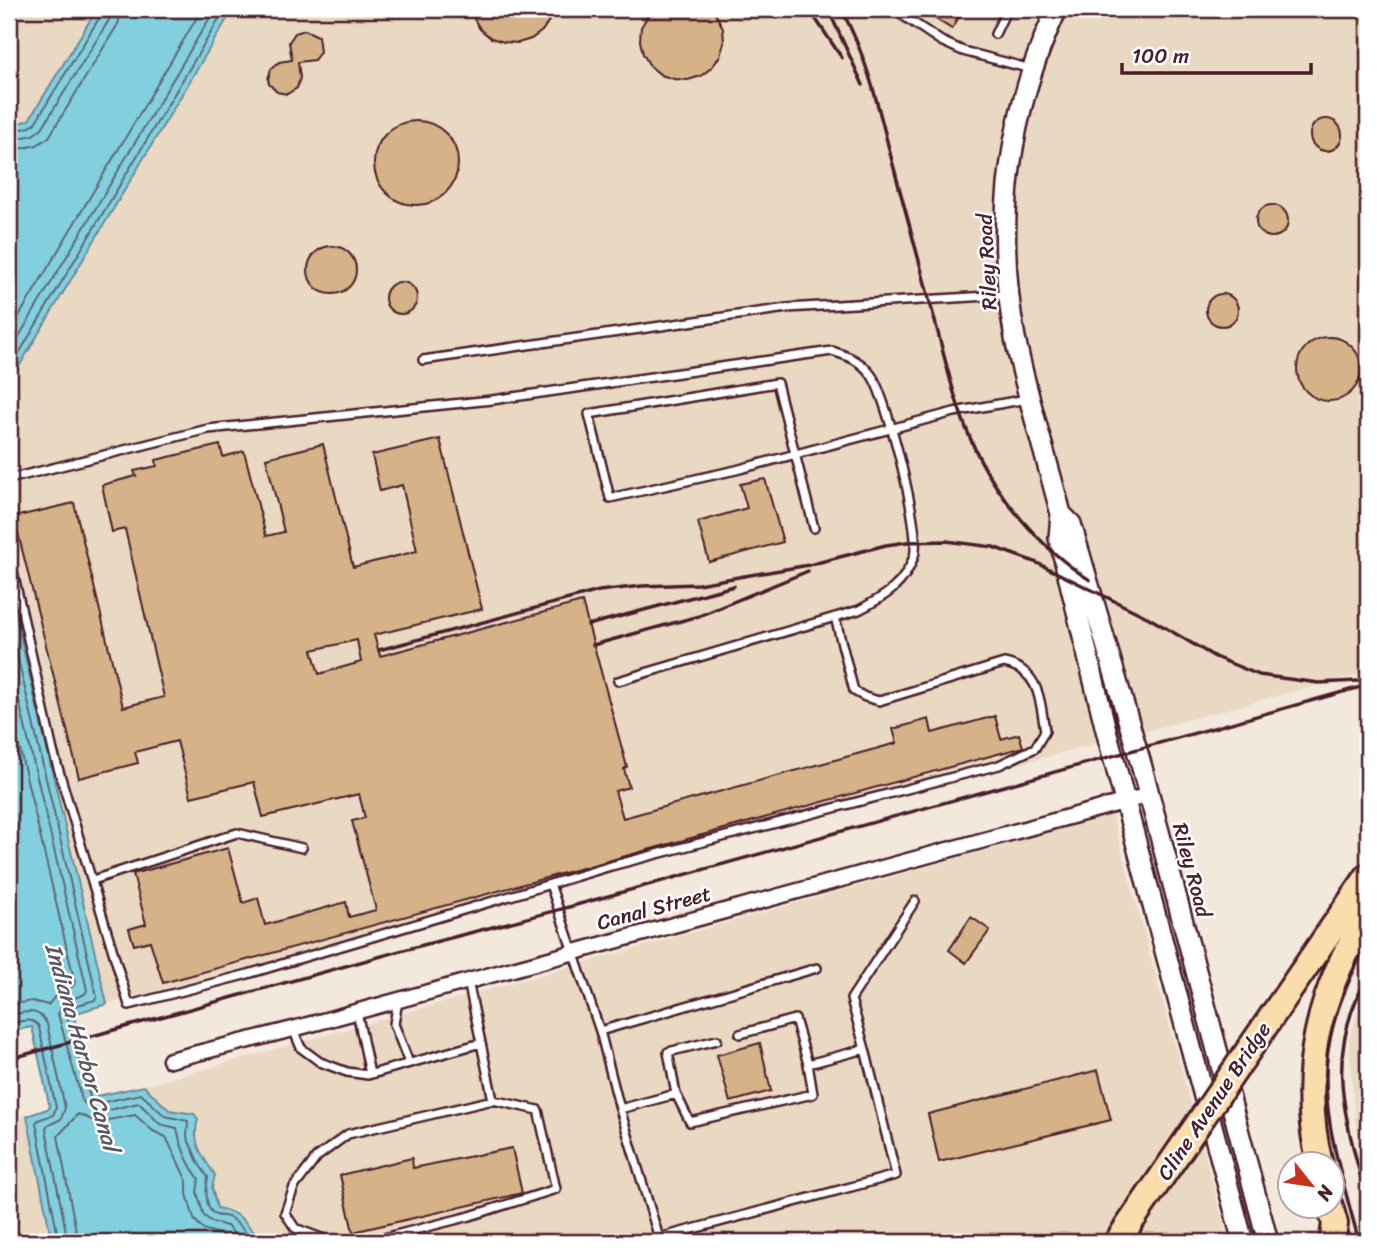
<svg xmlns="http://www.w3.org/2000/svg" width="1377" height="1251" viewBox="0 0 1377 1251" font-family="Sriracha,sans-serif">
  <style>
    .built { fill: #e9d8c2 }
    .water { fill: #82d0df; stroke: #6c8997; stroke-width: 2 }
    .lines { fill: none; stroke-linecap: round; stroke-linejoin: round }
    .shore { stroke: #606673; stroke-width: 2 }
    .building { fill: #d5b288; stroke: #4a1f2b; stroke-width: 2; fill-rule: evenodd }
    .service-casing { stroke: #4a1f2b; stroke-width: 12 }
    .minor-casing { stroke: #4a1f2b; stroke-width: 19 }
    .secondary-casing { stroke: #4a1f2b; stroke-width: 24 }
    .motorway-casing { stroke: #4a1f2b; stroke-width: 30 }
    .service { stroke: #fff; stroke-width: 7 }
    .minor { stroke: #fff; stroke-width: 14 }
    .secondary { stroke: #fff; stroke-width: 19 }
    .motorway { stroke: #faddab; stroke-width: 24 }
    .rail { stroke: #4a1f2b; stroke-width: 3.5 }
    .motorway-bridge-casing { stroke: #4a1f2b; stroke-width: 30; stroke-linecap: butt }
    .motorway-bridge { stroke: #faddab; stroke-width: 24 }
    .labels { text-anchor: middle; dominant-baseline: central; stroke-width: 5; stroke-linejoin: round; paint-order: stroke }
    .street-label { font-size: 21px; fill: #4a1f2b; stroke: #fff }
    .water-label { font-size: 23px; font-style: italic; fill: #5b5461; stroke: #fff }
  </style>
  <rect width="100%" height="100%" fill="#f2e8db"/>
  <filter id="ink" filterUnits="userSpaceOnUse"><feTurbulence type="fractalNoise" baseFrequency=".0143" numOctaves="2"/><feDisplacementMap in="SourceGraphic" scale="14" xChannelSelector="R" yChannelSelector="G"/><feConvolveMatrix kernelMatrix="1 2 1 2 8 2 1 2 1" color-interpolation-filters="sRGB"/></filter>
  <g filter="url(#ink)">
    <!-- built -->
    <path class="built" d="M9,9H97L29,120L9,126Z
      M233,9H1368V672L107,1004L9,589V383Z
      M1112,815L1228,1242H261L241,1216L232,1210L217,1208L212,1188L215,1180L193,1134L198,1119L169,1110L144,1086Z
      M1368,981V1167L1355,1120L1349,1040Z
      M27,1116L52,1242H9V1121Z"/>
    <!-- water -->
    <path class="water" d="M97,9H233L9,383V126L29,120Z
      M9,589L107,1004L73,1014L97,1096L144,1086L169,1110L194,1114L198,1119C191,1142 202,1156 215,1175L212,1188L217,1208C242,1213 246,1222 261,1242H52L27,1116L50,1108L32,1027L9,1031Z"/>
    <g class="lines">
      <!-- shore -->
      <path class="shore" d="M9,132L30,127L35,123L101,15L102,9
        M9,141L33,135L42,128L109,20L111,9
        M9,151L37,145L49,137L118,24L122,9
        M9,333L202,9
        M9,353L215,9
        M9,370L225,9
        M9,620L97,997L95,1000L71,1007L66,1014L90,1097L93,1101L99,1103L141,1094L165,1116L188,1121L187,1137L199,1164L208,1177C206,1187 204,1210 216,1215C223,1217 228,1215 233,1220C241,1225 247,1235 252,1242
        M9,658L87,990L85,994L64,1002L58,1014L82,1100C94,1120 120,1106 139,1103L160,1124L177,1128C180,1146 188,1164 199,1179L197,1192L204,1216L212,1222L227,1226L241,1242
        M9,704L75,983L73,986L57,994L48,1005L32,1001L9,1005
        M9,1015C25,1012 39,1007 47,1024L65,1108L61,1119L47,1126L46,1129L68,1242
        M9,1024C19,1022 33,1016 39,1027L56,1108L53,1115L38,1120L36,1123L59,1242
        M78,1242L58,1136L78,1114L97,1122L135,1115L153,1131L166,1137L187,1181V1194L194,1219L203,1229L222,1235L228,1242"/>
    </g>
    <!-- building -->
    <path class="building" d="M471,9H553L550,19L542,31L531,39L518,43L504,42L491,38L480,29L473,17Z
      M652,9H713L723,28L724,43L720,56L712,67L701,76L688,80L674,79L661,75L650,66L643,54L640,41L641,27Z
      M919,9H957L955,12L960,15L952,29Z
      M305,30L318,36L320,52L314,60L298,62L300,78L297,88L287,94L277,92L269,84L268,79L271,69L279,62L292,60L289,42L295,33Z
      M1310 135a16 16 0 1 1 32 0a16 16 0 1 1-32 0Z
      M374 163a42 42 0 1 1 84 0a42 42 0 1 1-84 0Z
      M1256 221a16 16 0 1 1 32 0a16 16 0 1 1-32 0Z
      M308 270a24 24 0 1 1 48 0a24 24 0 1 1-48 0Z
      M385 298a16 16 0 1 1 32 0a16 16 0 1 1-32 0Z
      M1206 310a16 16 0 1 1 32 0a16 16 0 1 1-32 0Z
      M1297 369a32 32 0 1 1 64 0a32 32 0 1 1-64 0Z
      M440,439L482,609L374,635L380,656L582,602L627,767L624,769L629,787L615,791L623,818L897,743L893,729L929,719L932,733L995,716L1001,739L1019,734L1023,747L163,983L150,941L134,945L129,929L146,924L133,874L228,848L243,903L258,898L265,925L346,902L349,917L376,910L352,821L365,818L359,794L263,817L254,782L191,797L177,741L135,752L138,763L79,778L14,517L74,503L123,707L164,697L125,529L112,532L102,485L136,476L134,471L157,466L156,460L220,445L223,457L244,451L266,536L284,532L266,458L323,444L353,567L417,551L402,485L380,491L372,455ZM357,640L361,662L319,674L312,650Z
      M765,479L783,542L709,562L698,522L747,508L740,484Z
      M971,917L990,930L966,963L949,950Z
      M760,1043L771,1091L730,1102L717,1055Z
      M1098,1070L1111,1120L939,1162L928,1114Z
      M512,1148L522,1193L353,1232L340,1175L412,1158L413,1168Z"/>
    <g class="lines">
      <defs>
        <path id="service" d="M893,9L941,41L963,51L1031,69
          M995,34L1007,9
          M423,360L787,308L1005,295
          M9,479L208,429L492,400L832,351C848,356 862,361 872,376C887,399 922,532 914,556C905,585 884,597 859,610L618,681
          M814,528L777,383L589,414L610,498L736,470L954,412L1027,399
          M9,554L53,751L129,1005L248,974L611,866L999,765L1035,748L1045,731C1040,701 1040,670 1004,663L879,701L865,697L854,691L835,617
          M93,880L237,833L302,848
          M550,884L600,1031L620,1109L659,1238L896,1175L865,1049L808,1064L813,1094L690,1122L676,1094L620,1109
          M468,981L493,1100
          M398,1001L394,1024L409,1063
          M357,1012L370,1074
          M293,1029L301,1048L320,1062L347,1072L368,1075L481,1043
          M600,1031L817,968
          M740,1034L795,1019L808,1064
          M865,1049L851,999L915,901
          M676,1094L668,1052L717,1040
          M332,1242L295,1228L285,1213L294,1187L317,1157L348,1134L493,1100L538,1110L556,1189L470,1216L368,1242"/>
        <path id="minor" d="M170,1060L293,1029L1149,795"/>
        <path id="secondary" d="M1057,9C1008,112 994,225 1015,338C1027,397 1046,456 1061,514L1059,538L1106,730L1243,1242
          M1061,514L1071,524L1141,764L1268,1242"/>
        <path id="motorway" d="M1311,959L1368,876
          M1320,1164C1298,1076 1319,989 1368,915
          M1330,1206L1335,1224L1332,1242"/>
      </defs>
      <!-- service casing -->
      <use href="#service" class="service-casing"/>
      <!-- minor casing -->
      <use href="#minor" class="minor-casing"/>
      <!-- secondary casing -->
      <use href="#secondary" class="secondary-casing"/>
      <!-- motorway casing -->
      <use href="#motorway" class="motorway-casing"/>
      <!-- service -->
      <use href="#service" class="service"/>
      <!-- minor -->
      <use href="#minor" class="minor"/>
      <!-- secondary -->
      <use href="#secondary" class="secondary"/>
      <!-- motorway -->
      <use href="#motorway" class="motorway"/>
      <!-- rail -->
      <path class="rail" d="M809,9L842,58
        M828,9L863,85
        M841,9C865,52 877,101 889,149C902,200 917,251 930,303C943,348 952,397 971,440C993,493 1042,550 1090,580
        M588,625L734,586
        M593,645L699,616L808,571
        M379,650L599,591L642,586L698,584L809,565L886,545L907,542L946,541L993,547L1035,562L1149,618L1215,657L1259,675L1319,683L1358,681
        M1368,976C1321,1058 1347,1120 1368,1205
        M9,1059L400,951L558,910L1368,685
        M1359,1242C1343,1179 1317,1108 1329,1042C1336,1007 1351,974 1368,943"/>
      <defs>
        <path id="motorway-bridge" d="M1117,1242L1311,959"/>
      </defs>
      <!-- motorway-bridge casing -->
      <use href="#motorway-bridge" class="motorway-bridge-casing"/>
      <!-- motorway-bridge -->
      <use href="#motorway-bridge" class="motorway-bridge"/>
    </g>
  </g>
  <g class="labels">
    <!-- street labels -->
    <g class="street-label">
      <text transform="translate(987 262) rotate(-93)">Riley Road</text>
      <text transform="translate(1192 870) rotate(75)">Riley Road</text>
      <text transform="translate(654 908) rotate(-15)">Canal Street</text>
      <text transform="translate(1214 1101) rotate(-56)">Cline Avenue Bridge</text>
    </g>
    <!-- water labels -->
    <g class="water-label">
      <text transform="translate(82 1047) rotate(74)">Indiana Harbor Canal</text>
    </g>
  </g>
  <!-- margin -->
  <rect width="1377" height="1251" fill="none" stroke="#fff" stroke-width="35"/>
  <rect x="18" y="18" width="1342" height="1216" fill="none" stroke="#4a1f2b" stroke-width="2.5" filter="url(#ink)"/>
  <!-- north arrow -->
  <g transform="translate(1311 1185) rotate(120)"><circle r="33" fill="#ffffff" stroke="#b7a5aa" stroke-width="2"/>
  <path d="M0-5L12 26L0 18L-12 26Z" fill="#c8321e"/>
  <text y="-10" font-size="19" font-weight="bold" text-anchor="middle" fill="#4a1f2b">N</text>
  </g>
  <!-- scale -->
  <path d="M1122 63v10h189v-10" fill="none" stroke="#4a1f2b" stroke-width="3.5"/>
  <text x="1132" y="63" font-size="21" fill="#4a1f2b" stroke="#ffffff" stroke-width="5" paint-order="stroke">100 m</text>
</svg>
